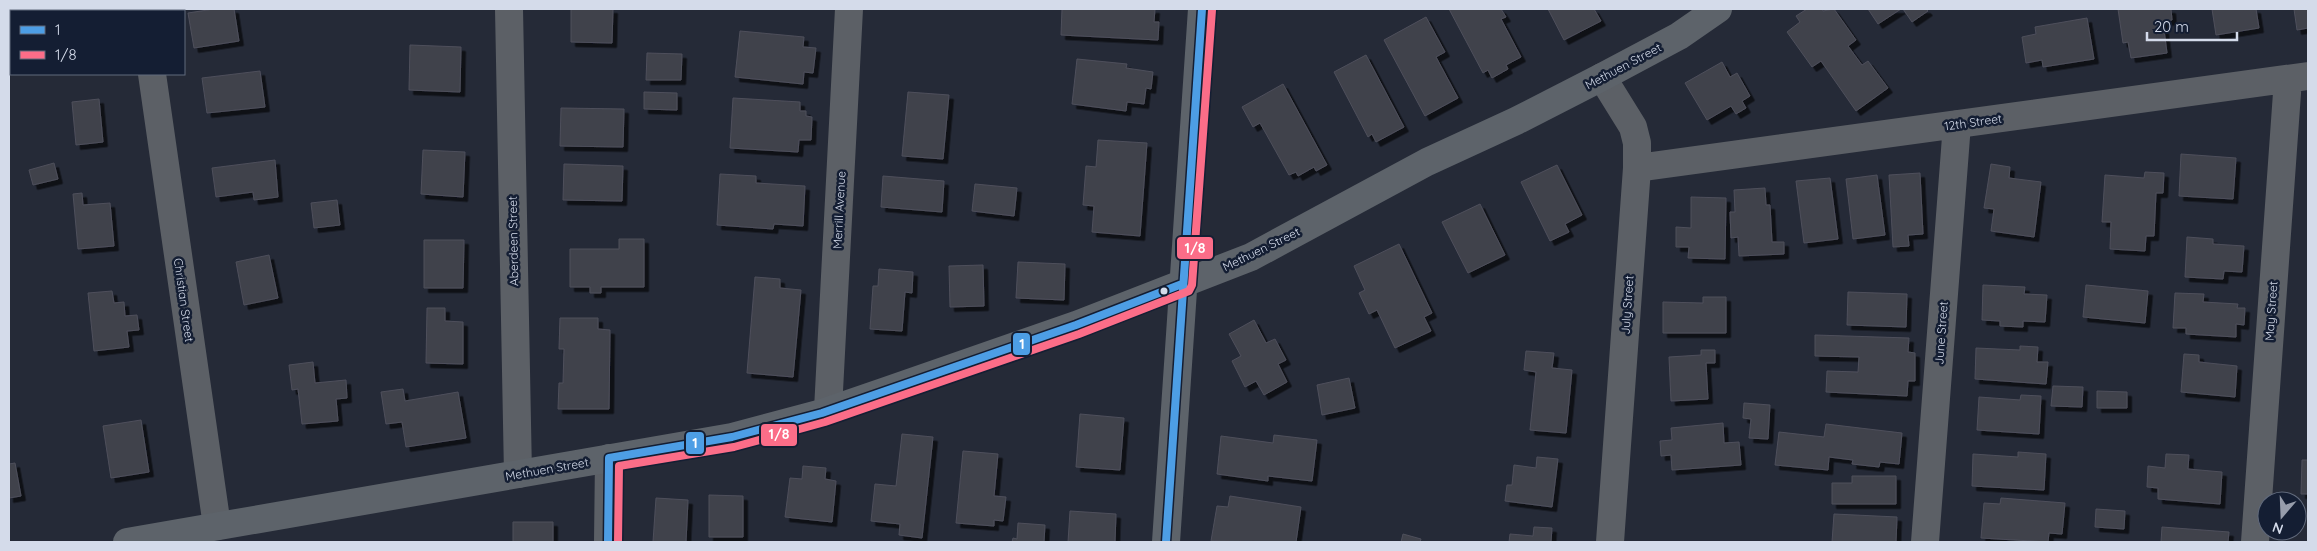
<svg xmlns="http://www.w3.org/2000/svg" width="2317" height="551" viewBox="0 0 2317 551" font-family="Quicksand,sans-serif">
  <style>
    .building { fill: #40424c; stroke: #4e4f5b; filter: url(#shadow) }
    .lines { fill: none; stroke-linecap: round; stroke-linejoin: round }
    .street { stroke: #5c6066; stroke-width: 28 }
    .secondary { stroke: #5d636a; stroke-width: 28 }
    .bus-1-casing { stroke: #141e33; stroke-width: 11 }
    .bus-2-casing { stroke: #141e33; stroke-width: 11 }
    .bus-1 { stroke: #4d9ee5; stroke-width: 8 }
    .bus-2 { stroke: #fb6d88; stroke-width: 8 }
    .bus-dot { fill: #d4dbea; stroke: #141e33; stroke-width: 2 }
    .labels { text-anchor: middle; dominant-baseline: central; stroke-width: 5; stroke-linejoin: round; paint-order: stroke }
    .street-label { font-size: 12px; fill: #d4dbea; stroke: #141e33 }
    .line-badge { stroke: #141e33; stroke-width: 2 }
    .badge-label { font-size: 14px; text-anchor: middle; font-weight: bold; fill: #fff }
  </style>
  <defs>
    <filter id="shadow"><feDropShadow dx="4.5" dy="4.5" stdDeviation="0" flood-color="#0009"/></filter>
  </defs>
  <rect width="100%" height="100%" fill="#252a37"/>
  <!-- building -->
  <path class="building" d="M46,9H81V11H46Z
    M214,9H234L239,41L194,48L188,13Z
    M571,9H613L612,43L571,42Z
    M1062,9H1155L1154,22H1159L1158,40L1061,35Z
    M1449,9H1501L1506,17L1501,19L1521,57L1506,65L1508,69L1492,78L1488,70L1483,73Z
    M1548,9H1594L1601,21L1564,40Z
    M1807,9H1822L1823,11L1834,9L1856,40L1848,46L1862,65L1868,61L1888,88L1856,111L1821,61L1812,67L1787,32L1800,22L1796,16Z
    M1868,9H1901L1878,24Z
    M1903,9H1926L1928,11L1912,22Z
    M2118,9H2171L2172,20L2163,22L2167,53L2131,58L2128,42L2123,43Z
    M2212,9H2256L2259,28L2216,35Z
    M2294,9H2308V28L2297,30Z
    M1426,17L1445,52L1436,57L1458,98L1425,116L1384,40Z
    M2087,18L2094,59L2043,67L2042,60L2026,63L2022,37L2036,34L2035,27Z
    M740,31L804,37L803,47L816,48L813,73L804,72L803,84L735,77Z
    M410,45L461,47L460,92L409,90Z
    M647,53L682,54L681,80H646Z
    M1366,55L1404,127L1376,142L1372,134L1368,137L1334,72Z
    M1077,59L1127,64L1126,68L1153,72L1151,89L1146,88L1144,104L1127,102L1126,111L1072,104Z
    M1722,62L1730,77L1737,73L1750,96L1742,101L1746,108L1736,114L1731,106L1707,120L1685,83Z
    M260,71L265,107L207,113L202,78Z
    M1283,84L1327,165L1316,171L1314,167L1298,176L1296,172L1289,175L1260,123L1253,127L1242,107Z
    M644,92L677,93V110L644,109Z
    M908,92L949,95L943,159L902,156Z
    M733,98L800,102V111H806V116L812,117L811,140H799L798,152L730,148Z
    M99,99L103,142L76,145L72,102Z
    M561,108L624,109L623,147L560,146Z
    M1098,140L1147,143L1140,236L1092,232L1094,206L1083,205L1086,166L1096,167Z
    M423,150L465,152L463,197L421,194Z
    M2181,154L2236,158L2233,199L2179,196Z
    M275,160L278,197L254,200L253,192L216,197L212,168Z
    M54,163L58,179L33,185L29,170Z
    M564,164L623,166L622,201L563,200Z
    M1991,164L2010,167L2009,178L2041,182L2034,237L1991,231L1994,209L1984,208Z
    M1557,165L1582,215L1565,224L1569,232L1550,241L1521,182Z
    M2145,172L2164,173L2163,193H2156L2154,236H2146L2145,251L2110,249L2111,222H2102L2105,175L2144,178Z
    M1920,173L1923,234L1908,235L1909,246L1893,247L1889,175Z
    M720,174L756,176V183L805,186L803,226L774,224L773,229L717,225Z
    M1877,175L1885,235L1853,239L1846,179Z
    M883,176L944,181L942,212L881,207Z
    M1830,178L1838,239L1804,243L1796,181Z
    M975,184L1017,188L1014,216L972,211Z
    M1765,188L1766,205H1770L1772,242H1784V254L1739,256L1738,237L1731,238L1730,212H1735L1734,190Z
    M82,193L83,205L110,203L114,246L78,249L73,194Z
    M1691,197L1726,198L1725,259L1688,258L1689,247H1676V227L1691,228Z
    M337,200L340,225L314,228L311,203Z
    M1480,204L1505,255L1468,273L1442,222Z
    M2187,237L2213,239V244L2244,246L2242,272L2224,271L2223,279L2185,277Z
    M619,239H644V287H601V293H590V287H570V249H619Z
    M424,240H464L463,288H424Z
    M1399,244L1432,313L1424,317L1431,331L1395,348L1377,310L1369,314L1359,293L1365,290L1354,266Z
    M269,255L278,298L244,305L236,262Z
    M1018,262L1065,264L1064,300L1016,298Z
    M983,265L984,306L950,307L949,266Z
    M879,269L913,272L912,293L905,292L902,331L870,329L873,286H878Z
    M755,277L780,279V288L801,290L793,377L747,373Z
    M1983,285L2025,287L2024,294L2047,295L2045,322L2023,321V327L2000,326V321L1982,320Z
    M2086,285L2148,291L2145,323L2083,317Z
    M112,291L114,303L124,302L125,316L137,315L139,330L127,331L129,347L94,351L88,293Z
    M1848,292L1907,294L1906,327L1847,325Z
    M2175,293L2204,294L2203,302L2238,304L2237,308H2245L2244,325L2236,324V337L2186,334V328H2173Z
    M1703,297H1726V333H1663V302L1703,303Z
    M427,308H445V321L463,322V364L426,363Z
    M560,318H598V329L610,330L609,409H558L559,383H563L564,349H559Z
    M1254,320L1266,343L1275,339L1286,360L1278,364L1287,382L1264,395L1256,381L1245,387L1232,361L1241,356L1229,334Z
    M1815,335L1909,338L1908,352L1915,353V381H1908L1907,396L1826,392L1827,371L1858,372L1859,357L1815,356Z
    M2020,346L2038,347L2037,362H2048L2046,384L1975,379L1976,348L2020,350Z
    M1701,350H1715V363H1706L1708,399L1671,401L1669,357L1701,355Z
    M1526,351L1554,353L1552,368L1572,370L1566,433L1530,430L1536,372L1524,370Z
    M2184,354L2199,355V362L2237,366L2235,397L2181,392Z
    M313,362L315,383L346,380L347,398L336,399L338,421L302,424L298,389L292,390L289,365Z
    M1349,378L1355,408L1322,415L1317,385Z
    M2053,386L2083,387L2082,407L2051,406Z
    M403,389L405,401L458,392L466,438L406,447L402,422L386,424L381,392Z
    M2097,391L2127,392V408H2097Z
    M2021,395L2041,396L2039,434L1977,430L1979,397L2020,400Z
    M1744,403L1770,405L1768,439L1749,438L1751,419L1743,418Z
    M1080,414L1124,418L1120,470L1076,467Z
    M141,420L149,472L111,478L103,426Z
    M1723,423L1724,443L1739,442L1741,465L1672,470L1671,455L1661,456L1660,441L1672,440L1671,428Z
    M1826,424L1902,433L1899,464L1880,462L1879,467L1852,464L1853,460L1829,457L1828,470L1775,465L1779,432L1824,437Z
    M902,434L933,437L922,538L899,535L900,524L871,521L875,484L896,486Z
    M1274,435L1317,440L1312,481L1268,476V481L1217,474L1221,436L1273,443Z
    M963,451L998,454L994,496L1006,497L1003,521L994,520V526L956,523Z
    M2018,452L2046,454L2044,490L1972,486L1973,454L2018,457Z
    M2166,454L2189,455L2188,469L2222,472L2220,504L2158,499V488L2147,487L2148,466L2165,468Z
    M1537,457L1558,459L1552,507L1505,501L1507,485H1512L1514,465L1536,468Z
    M2302,460H2308V494H2301Z
    M15,463L21,496L9,498V464Z
    M803,466L826,468L825,479L836,481L832,522L785,517L790,478L802,479Z
    M1852,476H1896V504H1832V483H1852Z
    M709,495L743,496V537H709Z
    M1230,496L1301,507L1296,542L1211,541L1217,506L1228,507Z
    M656,498L688,500L686,542H653Z
    M2001,498L2065,503L2062,534L2049,533L2048,542L1981,538L1984,503L2000,504Z
    M2096,509L2125,511L2124,529L2095,527Z
    M1070,511L1116,514L1115,542H1068Z
    M1834,514L1897,517L1896,542H1832Z
    M513,522H553V542H513Z
    M1018,523L1045,525L1044,542H1012L1013,538L1017,539Z
    M1534,527L1552,528L1551,542H1509L1510,534L1533,536Z
    M2162,527L2229,532L2228,542H2161Z
    M1403,534L1421,539L1420,542H1401Z"/>
  <g class="lines">
    <!-- street -->
    <path class="street" d="M142,9L143,11
      M509,9L518,474
      M152,74L217,526
      M1602,77L1633,127L1637,143V168L1610,542
      M1637,168L2308,76
      M828,410L849,9
      M608,542L609,458
      M1925,542L1957,124
      M2255,542L2288,79"/>
    <!-- secondary -->
    <path class="secondary" d="M127,542L732,437L822,413L886,391L1076,325L1251,257L1427,162L1516,121L1602,77L1679,36L1718,9
      M1166,542L1202,9"/>
    <defs>
      <path id="bus-1" d="M608,542L609,458L732,437L822,413L1076,325L1182,284
        M1166,542L1202,9"/>
      <path id="bus-2" d="M618,542L619,466L734,447L825,422L1079,334L1189,291L1192,285L1212,10"/>
    </defs>
    <!-- bus-1 casing -->
    <use href="#bus-1" class="bus-1-casing"/>
    <!-- bus-2 casing -->
    <use href="#bus-2" class="bus-2-casing"/>
    <!-- bus-1 -->
    <use href="#bus-1" class="bus-1"/>
    <!-- bus-2 -->
    <use href="#bus-2" class="bus-2"/>
  </g>
  <!-- markers -->
  <circle class="bus-dot" cx="1164" cy="291" r="4.5"/>
  <g class="labels">
    <!-- street labels -->
    <g class="street-label">
      <text transform="translate(1623 66) rotate(-28)">Methuen Street</text>
      <text transform="translate(1973 122) rotate(-8)">12th Street</text>
      <text transform="translate(839 210) rotate(-87)">Merrill Avenue</text>
      <text transform="translate(513 241) rotate(-91)">Aberdeen Street</text>
      <text transform="translate(1261 249) rotate(-26)">Methuen Street</text>
      <text transform="translate(184 300) rotate(82)">Christian Street</text>
      <text transform="translate(1627 305) rotate(-86)">July Street</text>
      <text transform="translate(2271 311) rotate(-86)">May Street</text>
      <text transform="translate(1941 333) rotate(-86)">June Street</text>
      <text transform="translate(547 469) rotate(-10)">Methuen Street</text>
    </g>
  </g>
  <g class="line-badge">
    <rect x="1176" y="236" width="38" height="24" rx="5" fill="#fb6d88"/>
    <rect x="1012" y="332" width="19" height="24" rx="5" fill="#4d9ee5"/>
    <rect x="760" y="423" width="38" height="24" rx="5" fill="#fb6d88"/>
    <rect x="685" y="431" width="20" height="24" rx="5" fill="#4d9ee5"/>
  </g>
  <g class="badge-label">
    <text x="1195" y="253">1/8</text>
    <text x="1022" y="349">1</text>
    <text x="779" y="439">1/8</text>
    <text x="695" y="448">1</text>
  </g>
  <!-- border -->
  <rect width="2317" height="551" fill="none" stroke="#d4dbea" stroke-width="20"/>
  <!-- legend -->
  <rect x="10" y="10" width="175" height="65" fill="#141e33" stroke="#616a7c"/>
  <rect x="20" y="26" width="25" height="8" fill="#4d9ee5" stroke="#616a7c"/>
  <text x="55" y="35" font-size="15" fill="#d4dbea">1</text>
  <rect x="20" y="51" width="25" height="8" fill="#fb6d88" stroke="#616a7c"/>
  <text x="55" y="60" font-size="15" fill="#d4dbea">1/8</text>
  <!-- north arrow -->
  <g transform="translate(2282 516) rotate(199)"><circle r="24" fill="#141e33" stroke="#616a7c"/>
  <path d="M0-4L9 19L0 12L-9 19Z" fill="#979dab"/>
  <text y="-8" font-size="14" font-weight="bold" text-anchor="middle" fill="#d4dbea">N</text>
  </g>
  <!-- scale -->
  <path d="M2147 32v8h90v-8" fill="none" stroke="#d4dbea" stroke-width="2.5"/>
  <text x="2154" y="32" font-size="15" fill="#d4dbea" stroke="#141e33" stroke-width="4" paint-order="stroke">20 m</text>
</svg>
